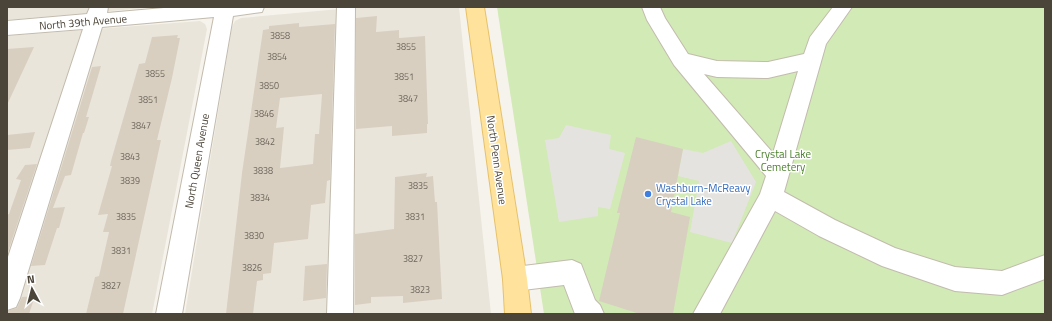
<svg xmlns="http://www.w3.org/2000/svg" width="1052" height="321" viewBox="0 0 1052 321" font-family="'Titillium Web',sans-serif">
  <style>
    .residential { fill: #eae5da }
    .green { fill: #d2eab5 }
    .parking { fill: #e5e3e0 }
    .building { fill: #d8cfc1; fill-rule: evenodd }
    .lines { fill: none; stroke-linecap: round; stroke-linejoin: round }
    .minor-casing { stroke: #c2bbae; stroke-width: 2 }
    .major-casing { stroke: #e6c16a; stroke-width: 2 }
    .minor { fill: #fff; fill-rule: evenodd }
    .major { fill: #ffe39c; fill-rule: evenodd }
    .shop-dot { fill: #3f7fe0; stroke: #fff; stroke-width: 1.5 }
    .labels { text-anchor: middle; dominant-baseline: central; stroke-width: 3; stroke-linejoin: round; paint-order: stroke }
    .number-label { font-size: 9px; fill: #6e675b }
    .street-label { font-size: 11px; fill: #4b4439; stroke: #fff }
    .park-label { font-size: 11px; fill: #4a7f2a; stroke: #fff }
    .shop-label { font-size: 11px; fill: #366cbe; stroke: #fff; text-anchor: start }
  </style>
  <rect width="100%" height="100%" fill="#f6f3ec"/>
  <!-- residential -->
  <path class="residential" d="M7,7H156L7,20Z
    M362,7H459L491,314H185L232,27L235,21L241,18Z
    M200,21L205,24L207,29L152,314H7V36Z"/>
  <!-- green -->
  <path class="green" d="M497,7H1045V314H544Z"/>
  <!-- parking -->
  <path class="parking" d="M566,125L611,135L609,149L625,153L610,209L598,207V216L559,222L545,140L559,138Z
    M731,141L756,182L732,243L690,232L699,181L678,176L683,149L703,153Z"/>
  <!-- building -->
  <path class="building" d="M377,16L376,32L399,30V38L425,36L428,124H427V133L392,136V126L356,129V18Z
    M299,23V27L335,24L330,180L327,181L325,203L311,205L308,239L274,243L271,273L263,274V280L257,281L253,314H226L242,173L263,30L269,29V26ZM322,94L319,134H315L313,164L280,168L284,127L276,128L280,98Z
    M178,35L177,38H180L172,78L157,140H161L123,314H86L95,277L99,276L109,232H103L108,214L98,215L112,166H110L111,161L139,64L145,63L152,37Z
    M34,47L7,105V49Z
    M101,66L86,117H89L84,133H83L71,175L65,176L53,208L65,207L59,228H57L45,265L31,266L92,67Z
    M35,132L30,148L7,150V135Z
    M636,137L683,149L671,212L690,217L673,314H640L599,301L620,213H617Z
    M37,164L7,255V215L9,214L21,180L16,179L25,165Z
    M427,173L426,177L433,176L435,202H437L442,299L403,303V296L371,297V303L355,305V234L394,229L395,177Z
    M327,264L326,298L303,301L305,266Z
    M35,296L29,314H7V311L17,308L22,297Z"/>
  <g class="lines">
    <defs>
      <path id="minor" d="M90,7H108L107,13L175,7H264L262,12L233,16L182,314H156L214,17L102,27L20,298L16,307L7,310V260L83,29L7,35V21L87,14Z
        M337,7H355L353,314H327Z
        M642,7H660L665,18L688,54L717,61L768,62L804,54L810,37L833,7H852L826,44L784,192L835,220L895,248L955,267L1002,271L1045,255V279L1002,295L955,291L882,266L819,236L775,211L720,314H693L760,194L766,176L674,65L647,20ZM798,71L773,153L704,74L717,77L768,78Z
        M572,260L581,264L595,300L600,305L604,314H575L564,285L515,291L506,287L503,279L506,271L515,267Z"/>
      <path id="major" d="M466,7H484L527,279L531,314H505L503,279Z"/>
    </defs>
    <!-- minor casing -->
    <use href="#minor" class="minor-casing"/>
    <!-- major casing -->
    <use href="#major" class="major-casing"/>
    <!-- minor -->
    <use href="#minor" class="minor"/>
    <!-- major -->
    <use href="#major" class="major"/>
  </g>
  <!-- markers -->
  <circle class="shop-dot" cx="648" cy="194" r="4"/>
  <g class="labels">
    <!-- number labels -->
    <g class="number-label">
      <text x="280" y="35">3858</text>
      <text x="406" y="46">3855</text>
      <text x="277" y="56">3854</text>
      <text x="155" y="73">3855</text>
      <text x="404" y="76">3851</text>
      <text x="269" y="85">3850</text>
      <text x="408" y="98">3847</text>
      <text x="148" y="99">3851</text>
      <text x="264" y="113">3846</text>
      <text x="141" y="125">3847</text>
      <text x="265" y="141">3842</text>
      <text x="130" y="156">3843</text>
      <text x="263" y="170">3838</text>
      <text x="130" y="180">3839</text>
      <text x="418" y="185">3835</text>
      <text x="260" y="197">3834</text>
      <text x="126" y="216">3835</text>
      <text x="415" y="216">3831</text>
      <text x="254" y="235">3830</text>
      <text x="121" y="250">3831</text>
      <text x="413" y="258">3827</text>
      <text x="252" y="267">3826</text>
      <text x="111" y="285">3827</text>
      <text x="420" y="289">3823</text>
    </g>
    <!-- street labels -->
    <g class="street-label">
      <text transform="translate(83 22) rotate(-5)">North 39th Avenue</text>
      <text transform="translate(497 160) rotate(82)">North Penn Avenue</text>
      <text transform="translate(197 161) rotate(-80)">North Queen Avenue</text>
    </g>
    <!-- park labels -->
    <g class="park-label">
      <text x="783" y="154">Crystal Lake<tspan x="783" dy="13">Cemetery</tspan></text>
    </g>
    <!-- shop labels -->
    <g class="shop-label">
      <text x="656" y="188">Washburn-McReavy<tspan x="656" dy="13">Crystal Lake</tspan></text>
    </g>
  </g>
  <!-- border -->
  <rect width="1052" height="321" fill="none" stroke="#4b4439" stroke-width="16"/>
  <!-- north arrow -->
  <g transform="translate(32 289) rotate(353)" stroke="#ffffff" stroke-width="3" paint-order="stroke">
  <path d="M0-3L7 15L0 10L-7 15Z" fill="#4b4439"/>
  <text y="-6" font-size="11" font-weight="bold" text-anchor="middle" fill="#4b4439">N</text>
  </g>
</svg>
